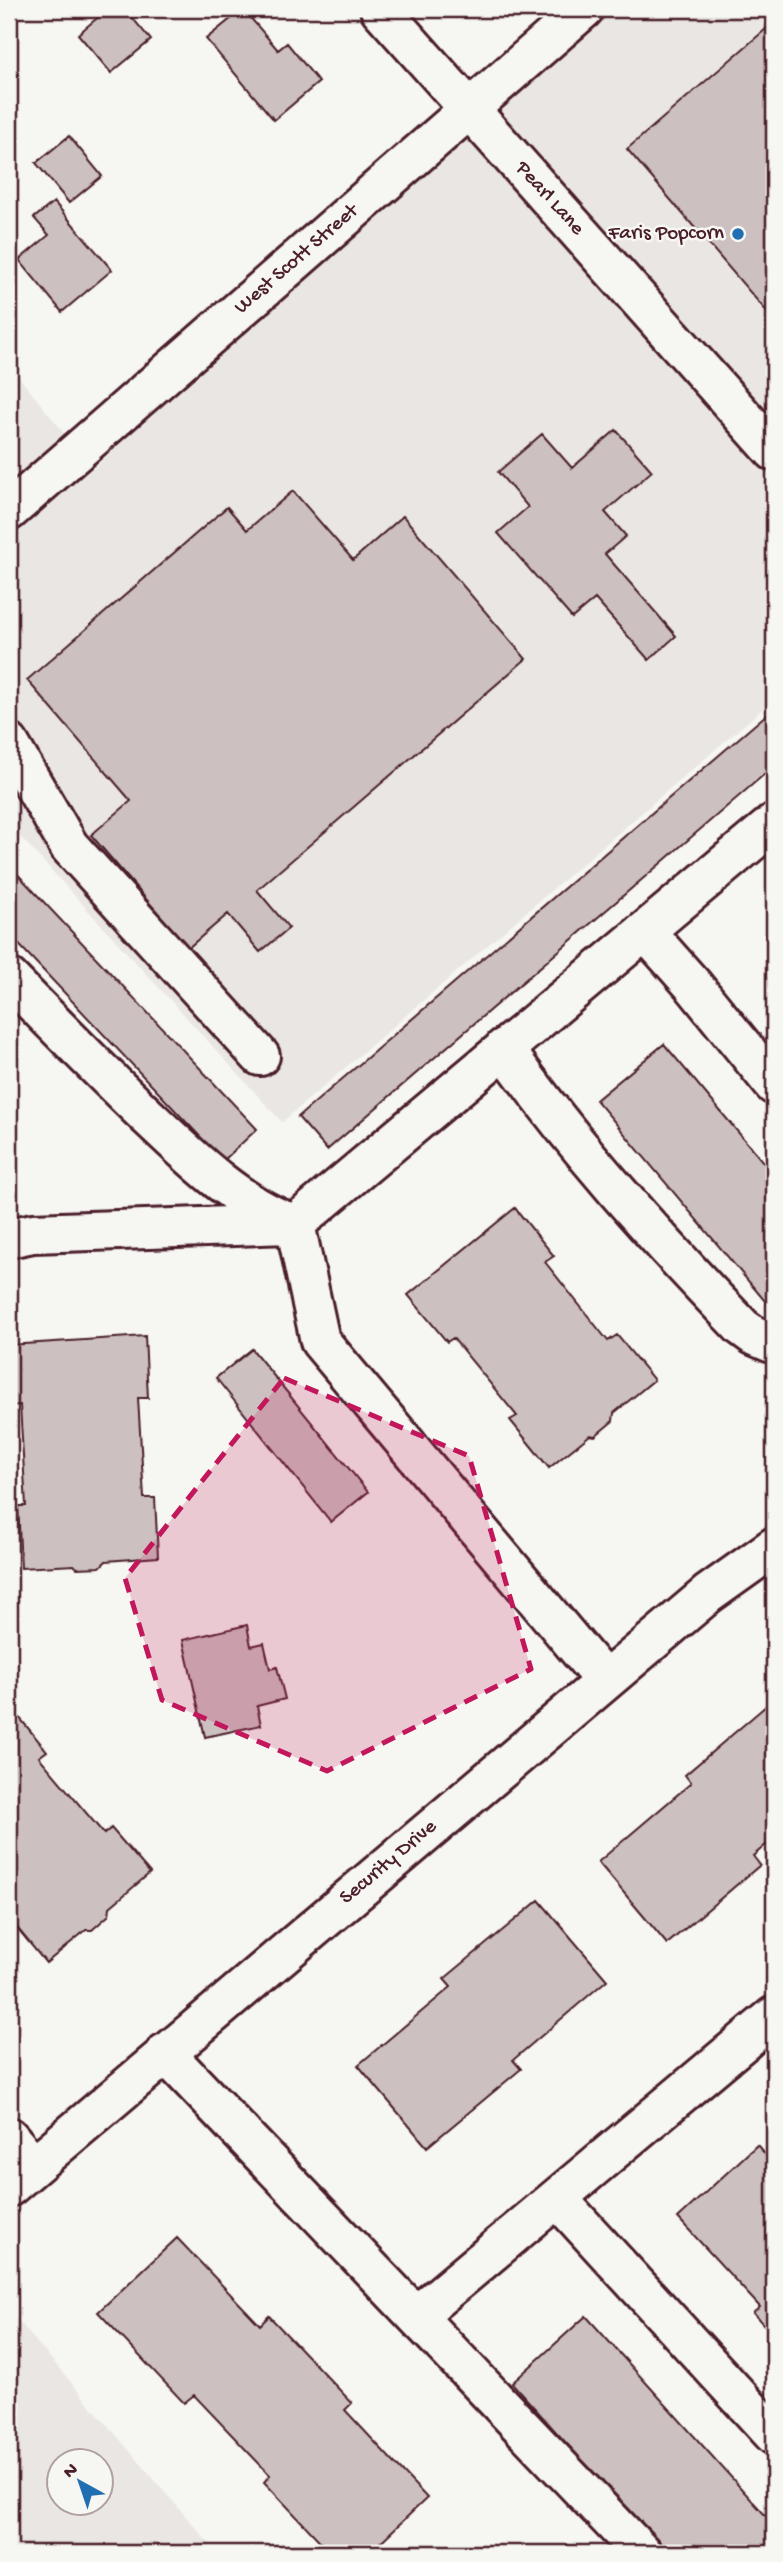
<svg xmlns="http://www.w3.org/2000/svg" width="783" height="2562" viewBox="0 0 783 2562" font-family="'Gochi Hand',sans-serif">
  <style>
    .built { fill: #e9e6e3; fill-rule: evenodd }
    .building { fill: #ccc1c0; stroke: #4a1f2b; stroke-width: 2 }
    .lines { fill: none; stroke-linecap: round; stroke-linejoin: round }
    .minor-casing { stroke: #4a1f2b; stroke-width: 44 }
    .major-casing { stroke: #4a1f2b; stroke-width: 44 }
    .minor { stroke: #f6f6f2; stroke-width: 38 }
    .major { stroke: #f6f6f2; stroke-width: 38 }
    .marked { fill: #c2185b; fill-opacity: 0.2; stroke: #c2185b; stroke-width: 5; stroke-dasharray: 14 9; stroke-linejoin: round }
    .poi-dot { fill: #1f6fb2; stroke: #f6f6f2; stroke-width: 2.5 }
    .labels { text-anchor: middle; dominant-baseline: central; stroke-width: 5; stroke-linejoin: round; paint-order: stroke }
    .street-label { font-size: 21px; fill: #4a1f2b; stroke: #f6f6f2 }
    .poi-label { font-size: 21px; fill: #4a1f2b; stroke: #f6f6f2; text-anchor: end }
  </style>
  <rect width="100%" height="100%" fill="#f6f6f2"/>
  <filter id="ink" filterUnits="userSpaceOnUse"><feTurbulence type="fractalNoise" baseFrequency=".0143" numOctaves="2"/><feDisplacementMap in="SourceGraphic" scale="14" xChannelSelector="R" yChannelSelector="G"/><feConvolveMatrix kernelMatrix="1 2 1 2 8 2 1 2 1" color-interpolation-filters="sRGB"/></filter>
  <g filter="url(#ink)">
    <!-- built -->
    <path class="built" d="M584,9H774V699L282,1122L9,824V365L93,469L469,109Z
      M9,2310L217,2553H9ZM60,2460H102V2502H60Z"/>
    <!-- building -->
    <path class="building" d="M108,9H125L151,40L111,73L78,34Z
      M243,9L278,50L287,43L319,82L274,120L206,39Z
      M774,22V320L627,149Z
      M69,136L102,176L69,203L36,163Z
      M54,202L112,270L62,312L19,260L49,235L34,218Z
      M616,430L652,471L605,512L626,536L605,554L676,636L649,660L595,599L572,618L498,533L528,507L498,472L542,434L572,468Z
      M293,491L353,560L403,516L526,659L257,890L289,928L260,952L228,914L188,948L91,835L131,801L27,680L227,507L247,530Z
      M774,708V766L327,1150L298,1117Z
      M9,865L257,1129L223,1161L9,934Z
      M664,1044L774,1175V1303L770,1307L596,1100Z
      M515,1208L554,1256L545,1262L608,1341L617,1335L654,1380L614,1413L613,1421L595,1436L590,1435L549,1468L510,1420L517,1416L453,1338L447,1342L408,1295Z
      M145,1336L148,1398H138L144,1498H155L158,1557L106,1561L100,1567L77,1568L74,1565L21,1568L18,1506H26L20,1405L11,1406L9,1345Z
      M252,1349L368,1492L331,1522L216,1378Z
      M247,1625L251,1646L264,1643L270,1669L277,1667L285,1699L257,1706L261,1725L205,1737L183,1640Z
      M774,1699V1838L753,1856L760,1865L667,1944L598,1862L691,1783L685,1775Z
      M9,1705L47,1751L39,1757L104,1834L111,1828L150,1873L110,1907L109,1915L92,1930H86L46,1963L9,1918V1914L13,1910L9,1905Z
      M539,1900L607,1980L513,2060L521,2069L427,2147L358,2065L451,1987L444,1979Z
      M757,2145L774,2164V2336L753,2313L760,2307L678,2218Z
      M177,2238L260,2325L269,2316L352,2403L345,2410L427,2498L369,2553H331L264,2482L270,2475L194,2395L184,2403L98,2312Z
      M586,2316L774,2525V2553H665L512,2383Z"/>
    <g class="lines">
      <defs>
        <path id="minor" d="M380,9L774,451
          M9,743L69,846L260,1056
          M645,931L693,985L774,1085
          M9,978C54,1024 99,1070 145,1114C185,1152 241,1208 295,1224
          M504,1048C575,1148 657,1239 742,1327L753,1335L774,1344
          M9,1238L33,1233L289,1224
          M604,1680L320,1341L295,1224L774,823
          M165,2053L642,2553
          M9,2137L33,2166
          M9,2187L708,1594L774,1547
          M557,2198L774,2435
          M416,2316L774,2016"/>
        <path id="major" d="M9,511L584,9"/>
      </defs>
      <!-- minor casing -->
      <use href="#minor" class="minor-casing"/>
      <!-- major casing -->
      <use href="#major" class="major-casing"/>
      <!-- minor -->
      <use href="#minor" class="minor"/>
      <!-- major -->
      <use href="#major" class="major"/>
    </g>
  </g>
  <!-- marked area -->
  <path class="marked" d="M284,1378L469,1456L531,1669L327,1771L162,1700L125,1578Z"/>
  <!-- markers -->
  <circle class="poi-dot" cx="738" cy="234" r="7"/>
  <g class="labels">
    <!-- street labels -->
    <g class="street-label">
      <text transform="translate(549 199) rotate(48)">Pearl Lane</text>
      <text transform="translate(297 260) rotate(-41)">West Scott Street</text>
      <text transform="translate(389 1863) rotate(-40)">Security Drive</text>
    </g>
    <!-- poi labels -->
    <g class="poi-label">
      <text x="724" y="234">Faris Popcorn</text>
    </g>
  </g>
  <!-- margin -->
  <rect width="783" height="2562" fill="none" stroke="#f6f6f2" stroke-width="35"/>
  <rect x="18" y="18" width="748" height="2527" fill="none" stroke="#4a1f2b" stroke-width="2.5" filter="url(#ink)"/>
  <!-- north arrow -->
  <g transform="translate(80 2482) rotate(320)"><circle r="33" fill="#f6f6f2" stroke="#b1a0a2" stroke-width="2"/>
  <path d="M0-5L12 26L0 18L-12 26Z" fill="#1f6fb2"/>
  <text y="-10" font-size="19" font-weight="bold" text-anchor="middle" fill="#4a1f2b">N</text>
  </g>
</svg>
